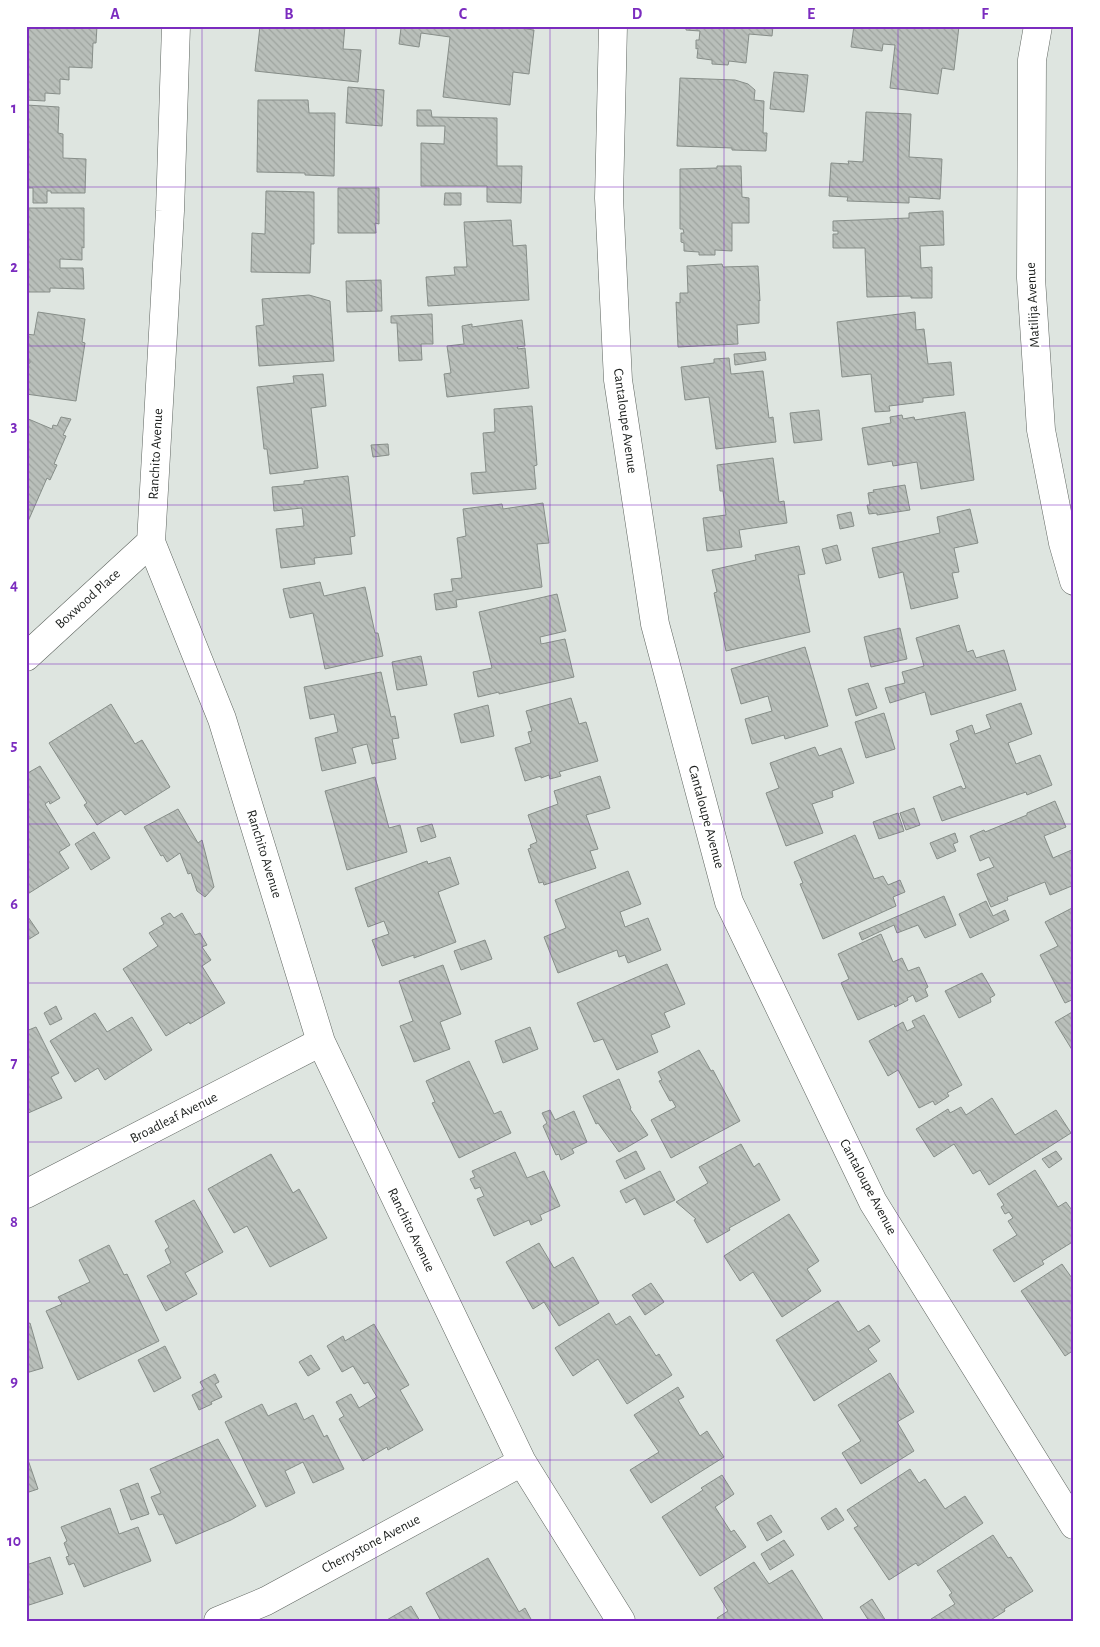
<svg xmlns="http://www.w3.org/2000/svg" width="1100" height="1647" viewBox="0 0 1100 1647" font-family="'Alegreya Sans',sans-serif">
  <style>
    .building { fill: url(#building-back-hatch); stroke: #878e89 }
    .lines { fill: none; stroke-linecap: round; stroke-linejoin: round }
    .minor-casing { stroke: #5f6560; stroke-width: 29 }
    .minor { stroke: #fff; stroke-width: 28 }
    .grid { fill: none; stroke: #7b2cbf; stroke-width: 1; stroke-opacity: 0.55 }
    .labels { text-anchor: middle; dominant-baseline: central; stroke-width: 4; stroke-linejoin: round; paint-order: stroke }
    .street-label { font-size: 14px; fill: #1b1e1c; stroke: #fff }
    .neatline { fill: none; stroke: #7b2cbf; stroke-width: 2 }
    .grid-label { font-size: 16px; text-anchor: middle; font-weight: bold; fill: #7b2cbf }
  </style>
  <defs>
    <pattern id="building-back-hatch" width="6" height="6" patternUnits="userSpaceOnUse" patternTransform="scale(1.25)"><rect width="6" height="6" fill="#b9bfba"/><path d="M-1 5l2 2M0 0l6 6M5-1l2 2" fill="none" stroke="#9ea49f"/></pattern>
  </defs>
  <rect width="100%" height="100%" fill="#dee5e0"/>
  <!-- building -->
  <path class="building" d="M26,26H97L96,43H93L92,68L69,67V80L60,79V94L45,93V101L26,100Z
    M260,26H345L343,49L361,50L358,82L255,71Z
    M397,26H506L534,30L529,74L513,72L510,105L443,97L450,37L421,33L419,47L399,44L401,28Z
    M686,26H773L772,36L749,34L746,63L729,61L728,65L712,64V60L697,58L698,48L696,49V40H699L700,31L686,30Z
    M854,26H959L954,70L942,68L938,94L890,88L895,45L883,44L882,51L851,47Z
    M774,72L808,75L804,112L770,109Z
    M680,78L735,80L748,84L755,90L754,100L764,101L763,133H767L766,151L732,150V148L677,146Z
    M348,87L384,90L382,126L346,123Z
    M258,100H308L309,113H335L334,176L305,175V173L257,172Z
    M26,105L59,107L58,133L63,134V158L86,159L85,193H51V191H47V203H33V188H26Z
    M417,110H431L432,117L497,118V166H522L521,203L487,202V186H421V143L444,144L445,126H417Z
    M866,112L911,114L909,157L942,159L940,199L909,197V203L847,201L848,197L829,196L831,163L849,164L848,161L863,162Z
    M717,166H741L742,197L749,198V223H732V251L715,250V255H699V252L684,251V243L681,242V233H684L683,229H680V169L717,168Z
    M338,188H379V224L375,223L376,233H338Z
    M266,191L314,192V244H311L310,273L251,272L252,233L265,234Z
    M445,193H461V205H444Z
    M26,208H84V248L82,247V260L60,259V268H83L84,289L50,288V292H26Z
    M943,211L944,245L920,246L921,268L932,267V298H911V296L867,297L865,248H833V234H838V231H833V221L909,218V213Z
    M511,220L513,246L526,245L529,300L428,306L426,277L455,275L454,267H467L464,222Z
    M722,264L723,267L758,266L760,301L759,300V323L737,325L738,344L678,347L676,302L680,303V293H688L687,266Z
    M381,280L382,311L347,312L346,281Z
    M309,295L330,301L334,361L259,366L256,326L264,325L262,299Z
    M38,312L85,319L82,342L85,343L76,401L26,394V363H30V361H26V334L34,335Z
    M915,312L916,330L924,329L928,364L951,362L954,395L923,398V402L889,406L890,411L875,412L871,374L842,377L837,322Z
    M432,314L433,344H421L422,360L399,361L397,323H391V316Z
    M522,320L525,346L517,347L518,349L525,348L529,388L447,397L444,374L451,373L447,346L464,344L462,326L472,324V327Z
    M765,352L766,360L735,365L734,354Z
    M729,358L731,374L763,371L769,418L773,417L776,442L716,449L709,397L685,400L681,367L714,363V359Z
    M323,374L326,406L311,408L318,468L270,474L267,449H264L257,387L294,383L293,376Z
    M532,406L537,465L534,466L536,489L473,494L471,473L486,472L483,433L495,432L494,409Z
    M819,410L822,440L794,443L790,413Z
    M965,412L974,480L921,489L917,462L893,466L892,461L868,465L862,428L891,423L890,417L902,415L903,419L914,417L915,420Z
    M61,417L71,419L63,435L66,436L54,464L57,465L50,480L47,478L26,526V418L52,429L53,425L57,426Z
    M388,444L389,455L373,457L371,445Z
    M773,458L779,502L784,501L787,523L739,530L742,547L707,551L703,518L726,515L723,491H720L717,465Z
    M348,476L355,536L350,537L352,554L314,558L315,564L281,568L276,529L304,526L302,508L274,511L272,487L304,484V481Z
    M905,485L910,510L877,515V513L869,514L867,505H870L868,493L874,492L873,490Z
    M543,503L549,543L537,544L542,587L456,600L457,607L436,610L434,594L453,591L451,579L462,578L457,538L466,536L463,509L502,504L503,509Z
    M970,509L978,543L954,548L959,572L952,573L958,598L911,609L903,572L879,578L872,548L940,533L937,517Z
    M851,512L854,526L840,529L837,515Z
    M837,545L841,560L826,564L822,549Z
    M799,546L805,574L798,575L810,632L726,651L714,593L717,592L712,570L756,560L755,555Z
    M320,582L324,596L365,587L375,633H378L383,656L325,669L313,613L290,618L283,589Z
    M557,594L566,631L540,637L541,644L565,639L574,677L499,694V692L478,697L473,672L492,668L479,612Z
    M959,625L967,652L973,650L976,658L1004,650L1016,690L931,715L925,692L890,703L885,688L905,683L902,672L924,666L916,638Z
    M900,628L907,659L871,667L864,637Z
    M805,647L828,726L785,739L784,735L752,744L745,719L772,711L768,696L741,704L731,669Z
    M421,656L427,685L397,690L392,662Z
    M381,672L391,717L395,716L399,738L392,739L396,759L372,764L367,744L352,748L356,763L322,771L315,738L338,732L334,714L310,719L304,687Z
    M868,683L877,708L856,716L848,689Z
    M571,698L579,724L586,722L598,761L559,772L561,776L550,779L549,775L541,778V776L525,781L515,748L531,743L528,732L532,731L526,711Z
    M1021,703L1032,734L1008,743L1016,764L1040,755L1052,785L1027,795L1026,792L942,821L933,797L961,786L963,789L966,788L950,744L959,740L956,731L972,725L975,734L991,728L986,715Z
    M111,704L135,744L142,740L170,787L125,815L121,810L97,825L84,805L87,803L49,743Z
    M488,705L494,736L461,743L454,714Z
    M884,713L895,749L866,758L855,722Z
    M815,747L819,756L841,748L854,783L832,791L833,797L812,804L823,833L786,846L766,793L779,788L770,763Z
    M40,766L60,798L50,804L49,801L45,804L70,845L59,852L69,868L26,895V774Z
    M600,776L610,808L586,815L598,849L590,851L596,868L544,885L543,882L539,883L528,849L531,848L530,845L537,842L528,815L558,804L554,791Z
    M375,777L389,828L400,825L407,852L347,870L325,791Z
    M1055,801L1066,827L1044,836L1053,858L1074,849V885L1050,895L1045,882L1007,897L1008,900L991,907L977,874L994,867L989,857L980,861L970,836L984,830L985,832L1027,815V813Z
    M914,808L920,825L906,830L900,813Z
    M178,809L198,843L202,840L214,887L205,897L197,891L191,873L188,874L180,853L167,862L163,855L161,856L144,827Z
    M898,813L904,831L879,839L873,822Z
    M432,824L436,837L421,842L417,828Z
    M94,832L110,858L91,870L75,844Z
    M955,833L958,842L953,844L956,851L937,859L930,843Z
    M855,835L874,879L883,876L888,885L900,880L905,892L893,897L896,906L823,939L800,884L803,883L794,862Z
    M450,857L459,884L438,892L456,942L414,958V955L382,966L372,940L389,934L384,921L368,927L355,888L427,861L428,864Z
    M628,871L641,904L620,912L625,927L648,918L661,950L628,963L625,955L619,957L617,950L558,973L544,937L566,928L555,900Z
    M944,896L956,925L925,938L918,925L897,933L894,925L862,940L859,933Z
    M986,901L993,916L1005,910L1009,920L970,938L959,914Z
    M1074,907V999L1065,1003L1040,955L1058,946L1045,922Z
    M170,913L174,918L182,913L195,935L200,933L207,945L202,947L211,960L202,966L225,1003L190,1024L189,1022L166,1036L123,969L158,946L149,933L164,924L161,918Z
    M26,914L39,933L26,941Z
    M881,934L893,962L902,958L908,971L919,967L928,987L925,989L928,996L916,1002L913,995L907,998L908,1000L895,1007L894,1004L858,1020L841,983L849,979L838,954Z
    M485,940L492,959L461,970L454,951Z
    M667,964L685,1004L664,1013L670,1027L651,1035L658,1052L617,1070L603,1039L594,1042L577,1003Z
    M443,965L461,1014L440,1022L450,1049L414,1062L400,1026L413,1021L399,981Z
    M982,973L995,995L990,998L991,1002L959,1018L945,991Z
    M56,1006L62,1019L50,1025L44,1013Z
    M1074,1011V1053L1055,1022Z
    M95,1013L107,1032L132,1017L152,1050L105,1080L98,1068L75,1082L50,1041Z
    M924,1015L962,1085L947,1093L949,1096L935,1105L933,1101L919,1108L898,1070L888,1076L869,1041L903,1022L907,1031L915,1027L912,1021Z
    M36,1027L59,1073L51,1077L62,1098L26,1114V1031Z
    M530,1027L538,1049L503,1063L495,1041Z
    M699,1050L711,1071L713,1070L740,1121L671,1158L651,1120L676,1107L672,1100L670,1101L659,1081L662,1080L658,1072Z
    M469,1061L494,1114L501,1111L511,1133L459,1158L432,1103L435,1102L426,1081Z
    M619,1079L631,1108L630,1109L648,1135L619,1152L598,1123L596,1124L583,1096Z
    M992,1098L1015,1135L1056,1110L1071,1133L989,1185L980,1170L973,1174L954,1144L934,1157L916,1129L948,1109L950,1113L961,1107L966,1115Z
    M550,1110L555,1120L574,1111L587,1142L572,1149L574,1153L561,1160L559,1154L556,1155L543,1126L547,1123L542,1113Z
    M741,1144L754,1167L759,1163L780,1200L729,1228L730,1230L707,1243L694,1220L696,1219L676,1202L708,1183L699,1167Z
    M636,1151L645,1169L625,1179L616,1161Z
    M1056,1151L1062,1159L1049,1168L1042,1159Z
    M515,1152L527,1178L544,1171L560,1206L540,1215L542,1220L531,1225L529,1220L494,1236L477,1199L484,1196L480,1187L475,1189L470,1179L475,1177L472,1171Z
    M271,1154L293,1193L299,1189L327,1238L270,1267L247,1226L234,1233L208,1189Z
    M1035,1170L1058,1207L1066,1202L1074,1213V1241L1042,1261L1044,1264L1014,1282L993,1250L1017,1235L1008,1221L1013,1218L1009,1212L1005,1214L1001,1207L1004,1205L997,1194Z
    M660,1171L675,1200L644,1215L635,1198L626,1203L620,1191Z
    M194,1200L223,1252L185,1273L197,1294L166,1311L147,1276L171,1263L165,1250L169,1247L155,1221Z
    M789,1214L819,1261L807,1269L821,1291L782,1317L753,1272L740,1281L724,1256Z
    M539,1243L554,1268L573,1257L599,1303L559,1326L544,1302L533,1309L506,1262Z
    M109,1245L124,1275L127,1274L159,1341L78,1380L46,1311L62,1304L58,1297L90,1282L79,1260Z
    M1062,1264L1074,1281V1350L1065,1356L1021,1291Z
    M651,1283L664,1302L645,1315L632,1295Z
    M838,1301L858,1332L869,1325L880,1341L868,1349L877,1361L814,1401L776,1340Z
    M609,1313L616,1325L630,1316L656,1356L659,1354L672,1375L627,1404L598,1359L573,1376L555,1348Z
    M30,1323L43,1368L26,1373V1324Z
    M374,1324L409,1385L400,1390L423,1430L388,1450L387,1447L363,1461L339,1419L344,1416L336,1402L351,1394L359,1408L377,1397L368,1382L364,1384L353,1366L342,1372L327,1346L343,1336L345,1341Z
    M165,1346L181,1378L154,1392L138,1360Z
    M311,1355L320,1369L308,1376L299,1362Z
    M890,1373L914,1412L897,1422L914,1451L861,1484L842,1453L861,1441L838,1405Z
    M215,1374L219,1382L215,1384L222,1397L211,1402L212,1404L199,1410L192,1395L204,1389L200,1382Z
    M678,1387L684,1397L678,1400L700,1436L707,1431L724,1457L651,1503L630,1470L659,1452L634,1415Z
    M296,1403L304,1420L313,1415L324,1437L327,1435L344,1469L313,1483L303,1462L285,1471L295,1493L266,1507L225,1422L262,1404L268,1416Z
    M218,1439L256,1506L231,1520L176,1544L163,1514L159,1515L151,1497L161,1493L150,1469Z
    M26,1454L38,1489L26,1493Z
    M910,1469L919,1483L925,1479L945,1509L965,1496L983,1523L918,1566L916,1563L889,1580L854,1528L858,1526L847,1510Z
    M722,1475L734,1494L715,1507L731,1532L734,1530L746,1547L700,1576L662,1517L703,1490L701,1488Z
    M138,1483L149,1514L131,1520L120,1490Z
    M110,1508L119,1534L138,1527L151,1561L84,1587L74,1563L69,1565L66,1557L69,1556L64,1543L67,1541L61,1527Z
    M836,1508L844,1520L828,1530L821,1518Z
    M771,1515L782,1532L767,1541L757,1523Z
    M993,1535L1008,1558L1011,1557L1033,1591L1004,1609L1005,1611L989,1621H932L931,1619L955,1604L949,1595L952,1593L937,1571Z
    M784,1540L794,1555L770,1570L761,1554Z
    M50,1557L63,1594L26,1606V1565Z
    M488,1558L519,1612L525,1608L532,1621H441L426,1593Z
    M754,1562L769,1584L792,1570L824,1621H719L717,1618L728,1611L714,1588Z
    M872,1599L886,1621H869L860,1607Z
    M411,1606L420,1621H385Z"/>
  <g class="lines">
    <defs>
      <path id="minor" d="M176,26L170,211L151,542L222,719L321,1042L522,1462L621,1621
        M613,26L609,198L618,380L655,624L729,902L873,1202L1074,1525
        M1038,26L1032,60L1031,278L1041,430L1063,543L1074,581
        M26,657L151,542
        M26,1194L321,1042
        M218,1621L266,1601L522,1462"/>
    </defs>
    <!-- minor casing -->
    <use href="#minor" class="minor-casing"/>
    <!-- minor -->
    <use href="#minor" class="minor"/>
  </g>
  <!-- grid -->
  <path class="grid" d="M202,26V1621M376,26V1621M550,26V1621M724,26V1621M898,26V1621M26,187H1074M26,346H1074M26,505H1074M26,664H1074M26,824H1074M26,983H1074M26,1142H1074M26,1301H1074M26,1460H1074"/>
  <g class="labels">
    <!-- street labels -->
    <g class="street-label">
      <text transform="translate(1033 305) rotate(-93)">Matilija Avenue</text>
      <text transform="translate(625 421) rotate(82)">Cantaloupe Avenue</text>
      <text transform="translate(156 454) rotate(-87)">Ranchito Avenue</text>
      <text transform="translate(88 599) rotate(-42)">Boxwood Place</text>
      <text transform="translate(706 817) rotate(75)">Cantaloupe Avenue</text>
      <text transform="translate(264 854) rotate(73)">Ranchito Avenue</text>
      <text transform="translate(174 1118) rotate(-27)">Broadleaf Avenue</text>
      <text transform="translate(868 1187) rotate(62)">Cantaloupe Avenue</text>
      <text transform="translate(411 1230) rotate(64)">Ranchito Avenue</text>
      <text transform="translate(371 1544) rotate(-28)">Cherrystone Avenue</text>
    </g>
  </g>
  <!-- border -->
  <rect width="1100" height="1647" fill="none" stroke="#ffffff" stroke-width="55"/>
  <rect x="28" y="28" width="1044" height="1592" class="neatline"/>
  <g class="grid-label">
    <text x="115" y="19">A</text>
    <text x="289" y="19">B</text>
    <text x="463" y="19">C</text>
    <text x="637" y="19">D</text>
    <text x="811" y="19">E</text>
    <text x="985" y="19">F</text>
    <text x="14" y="113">1</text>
    <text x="14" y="272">2</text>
    <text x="14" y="431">3</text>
    <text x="14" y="590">4</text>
    <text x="14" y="750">5</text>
    <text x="14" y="909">6</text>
    <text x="14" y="1068">7</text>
    <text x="14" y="1227">8</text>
    <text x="14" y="1386">9</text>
    <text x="14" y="1546">10</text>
  </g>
</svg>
